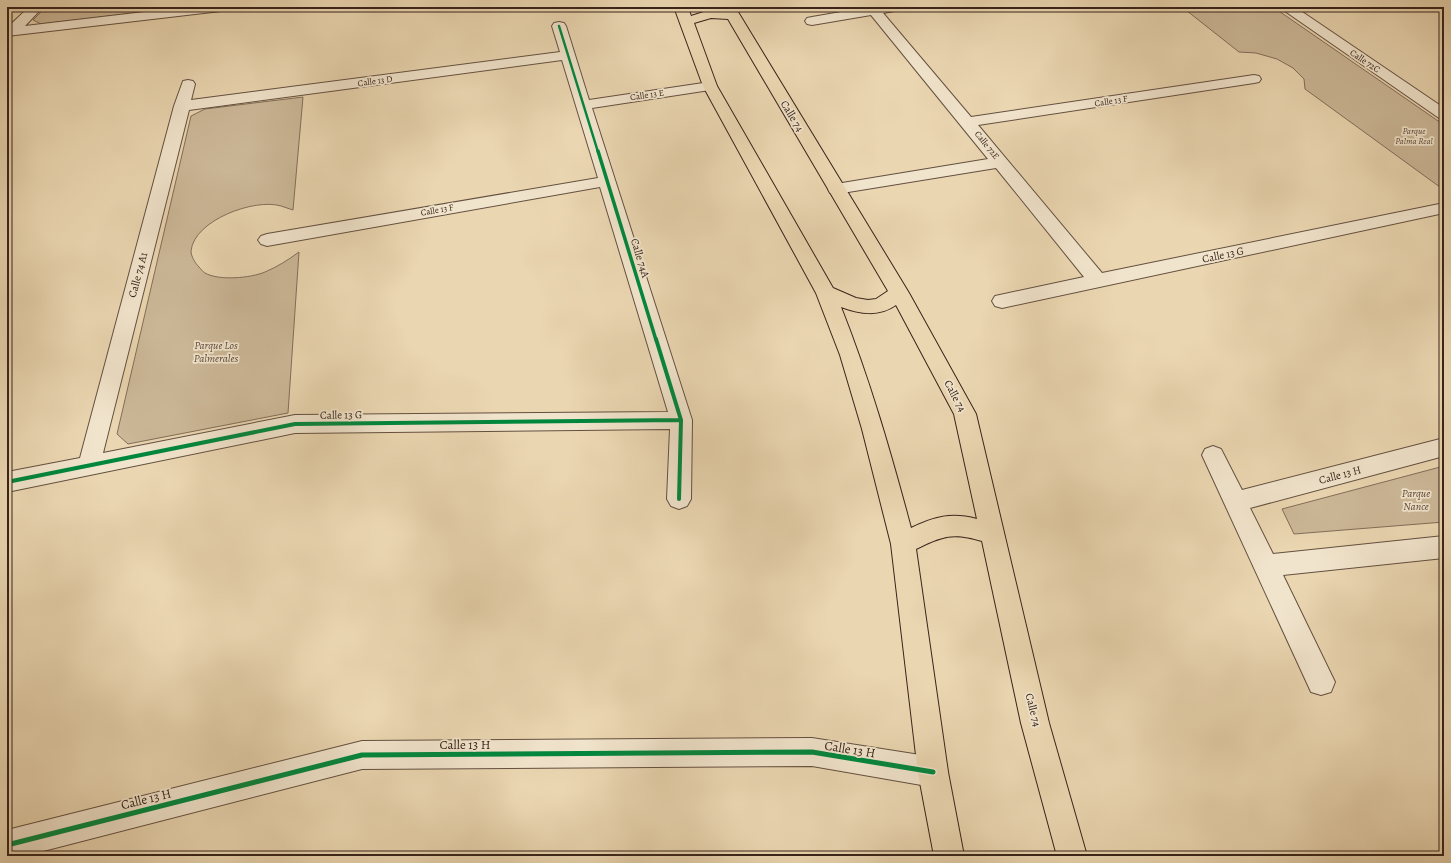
<svg xmlns="http://www.w3.org/2000/svg" width="1451" height="863" viewBox="0 0 1451 863" font-family="Alegreya,serif">
  <style>
    .green { fill: #ccb898; stroke: #826e5a }
    .lines { fill: none; stroke-linecap: round; stroke-linejoin: round }
    .minor-casing { stroke: #645040; stroke-width: 2 }
    .major-casing { stroke: #38241b; stroke-width: 2 }
    .minor { fill: #f1e4cc; fill-rule: evenodd }
    .major { fill: #ead6b1; fill-rule: evenodd }
    .cycleway-far3-casing { stroke: #f1e4cc; stroke-width: 4 }
    .cycleway-far2-casing { stroke: #f1e4cc; stroke-width: 5.5 }
    .cycleway-far1-casing { stroke: #f1e4cc; stroke-width: 6 }
    .cycleway-casing { stroke: #f1e4cc; stroke-width: 8 }
    .cycleway-far3 { stroke: #00873e; stroke-width: 2.5 }
    .cycleway-far2 { stroke: #00873e; stroke-width: 3.5 }
    .cycleway-far1 { stroke: #00873e; stroke-width: 4 }
    .cycleway { stroke: #00873e; stroke-width: 5 }
    .labels { text-anchor: middle; dominant-baseline: central; stroke-width: 3.5; stroke-linejoin: round; paint-order: stroke }
    .far-street-label { font-size: 9px; fill: #38241b; stroke: #f1e4cc }
    .far-park-label { font-size: 9px; font-style: italic; fill: #5d493a; stroke: #f1e4cc }
    .street-label { font-size: 11px; fill: #38241b; stroke: #f1e4cc }
    .park-label { font-size: 11px; font-style: italic; fill: #5d493a; stroke: #f1e4cc }
    .near-street-label { font-size: 13px; fill: #38241b; stroke: #f1e4cc }
  </style>
  <rect width="100%" height="100%" fill="#ead6b1"/>
  <filter id="stains"><feTurbulence type="fractalNoise" baseFrequency=".005" numOctaves="4"/><feColorMatrix values="0 0 0 0 .2 0 0 0 0 .09 0 0 0 0 .02 0 0 0 .5 -.17"/></filter>
  <radialGradient id="worn" r=".72"><stop offset=".6" stop-color="#630" stop-opacity="0"/><stop offset="1" stop-color="#630" stop-opacity=".3"/></radialGradient>
  <!-- green -->
  <path class="green" d="M46,7H169V9L41,24L33,20Z
    M1182,7H1273L1444,125V190L1305,89L1304,79L1293,68L1277,59L1256,53L1239,52Z
    M303,97L293,210C289,209 285,207 281,206C255,198 194,220 191,251C191,256 195,263 199,267C201,269 203,272 205,273C219,281 251,278 265,272C277,267 288,260 299,252L288,413L128,444L117,434L191,116L205,109Z
    M1444,466V522L1294,534L1282,509Z"/>
  <g class="lines">
    <defs>
      <path id="minor" d="M29,7H43L25,26L187,7H228L226,10L221,11L7,36V28Z
        M870,7H902L900,10L883,13L971,117L1254,75L1259,76L1261,79L1259,82L1254,83L978,125L1102,273L1444,203V213L1002,308L995,306L992,301L995,296L1084,277L996,168L836,194L830,193L828,189L830,185L836,184L988,159L871,15L812,25L807,24L805,21L807,18L812,17Z
        M1279,7H1295L1444,108V120L1439,118Z
        M559,22L564,23L566,26L589,100L710,82L715,83L717,86L715,89L710,90L592,108L692,420L691,499L687,506L679,509L671,506L667,499L670,429L295,433L7,492V472L80,458L174,106L183,81L188,80L193,81L195,84L191,100L560,52L552,26L554,23ZM562,60L598,178L267,234L261,236L258,240L261,244L267,246L600,187L668,412L295,415L103,453L189,110Z
        M1444,438V456L1250,508L1273,554L1444,536V558L1283,575L1335,682L1331,692L1321,695L1311,692L1202,455L1205,449L1213,446L1221,449L1242,490Z
        M812,738L933,757L943,762L948,772L943,782L933,787L812,766L362,769L24,856H7V830L362,741Z"/>
      <path id="major" d="M674,7H688L691,16L710,10L724,11L721,7H735L909,293L976,414L1049,723L1087,856H1057L1021,723L982,541C953,532 942,536 916,549L948,772L964,856H934L918,772L891,544L862,429L840,355L816,293L703,86ZM711,18L728,19L888,291L876,299L868,300L856,298L833,288L717,86L694,23ZM896,305L954,414L977,519C951,512 934,517 911,528C891,453 870,380 841,307C860,314 879,317 896,305Z"/>
    </defs>
    <!-- minor casing -->
    <use href="#minor" class="minor-casing"/>
    <!-- major casing -->
    <use href="#major" class="major-casing"/>
    <!-- minor -->
    <use href="#minor" class="minor"/>
    <!-- major -->
    <use href="#major" class="major"/>
    <defs>
      <path id="cycleway-far3" d="M559,26L598,152"/>
      <path id="cycleway-far2" d="M598,151L656,340"/>
      <path id="cycleway-far1" d="M656,339L681,420L679,499
        M7,482L295,424L681,420"/>
      <path id="cycleway" d="M7,845L362,755L812,752L933,772"/>
    </defs>
    <!-- cycleway-far3 casing -->
    <use href="#cycleway-far3" class="cycleway-far3-casing"/>
    <!-- cycleway-far2 casing -->
    <use href="#cycleway-far2" class="cycleway-far2-casing"/>
    <!-- cycleway-far1 casing -->
    <use href="#cycleway-far1" class="cycleway-far1-casing"/>
    <!-- cycleway casing -->
    <use href="#cycleway" class="cycleway-casing"/>
    <!-- cycleway-far3 -->
    <use href="#cycleway-far3" class="cycleway-far3"/>
    <!-- cycleway-far2 -->
    <use href="#cycleway-far2" class="cycleway-far2"/>
    <!-- cycleway-far1 -->
    <use href="#cycleway-far1" class="cycleway-far1"/>
    <!-- cycleway -->
    <use href="#cycleway" class="cycleway"/>
  </g>
  <g class="labels">
    <!-- far-street labels -->
    <g class="far-street-label">
      <text transform="translate(1365 61) rotate(34)">Calle 72C</text>
      <text transform="translate(375 81) rotate(-8)">Calle 13 D</text>
      <text transform="translate(647 95) rotate(-8)">Calle 13 E</text>
      <text transform="translate(1111 101) rotate(-9)">Calle 13 F</text>
      <text transform="translate(987 145) rotate(51)">Calle 72E</text>
      <text transform="translate(437 210) rotate(-10)">Calle 13 F</text>
    </g>
    <!-- far-park labels -->
    <g class="far-park-label">
      <text x="1414" y="131">Parque<tspan x="1414" dy="10">Palma Real</tspan></text>
    </g>
    <!-- street labels -->
    <g class="street-label">
      <text transform="translate(792 116) rotate(59)">Calle 74</text>
      <text transform="translate(1223 255) rotate(-12)">Calle 13 G</text>
      <text transform="translate(640 258) rotate(73)">Calle 74A</text>
      <text transform="translate(138 275) rotate(-75)">Calle 74 A1</text>
      <text transform="translate(955 396) rotate(62)">Calle 74</text>
      <text transform="translate(341 415) rotate(-1)">Calle 13 G</text>
      <text transform="translate(1340 475) rotate(-15)">Calle 13 H</text>
      <text transform="translate(1033 710) rotate(76)">Calle 74</text>
    </g>
    <!-- park labels -->
    <g class="park-label">
      <text x="216" y="345">Parque Los<tspan x="216" dy="13">Palmerales</tspan></text>
      <text x="1416" y="493">Parque<tspan x="1416" dy="13">Nance</tspan></text>
    </g>
    <!-- near-street labels -->
    <g class="near-street-label">
      <text x="465" y="744">Calle 13 H</text>
      <text transform="translate(850 749) rotate(9)">Calle 13 H</text>
      <text transform="translate(146 799) rotate(-14)">Calle 13 H</text>
    </g>
  </g>
  <!-- margin -->
  <rect width="1451" height="863" fill="none" stroke="#ead6b1" stroke-width="24"/>
  <rect x="8" y="8" width="1435" height="847" fill="none" stroke="#38241b" stroke-width="2"/>
  <rect x="12" y="12" width="1427" height="839" fill="none" stroke="#38241b"/>
  <rect width="100%" height="100%" filter="url(#stains)"/>
  <rect width="100%" height="100%" fill="url(#worn)"/>
</svg>
